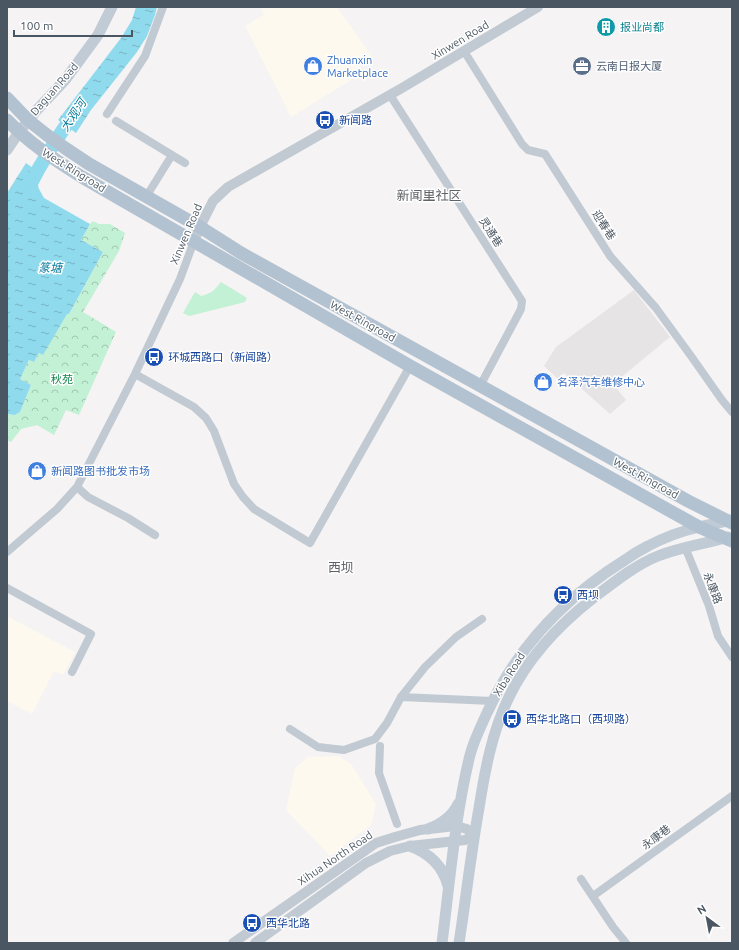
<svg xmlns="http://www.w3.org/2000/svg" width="739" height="950" viewBox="0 0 739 950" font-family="Ubuntu,'Noto Sans SC',sans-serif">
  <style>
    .commercial { fill: #fdf9ef }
    .education { fill: #e6e4e5 }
    .grass { fill: #c3f1d5 }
    .forest { fill: url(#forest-crowns) }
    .water { fill: url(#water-ripples) }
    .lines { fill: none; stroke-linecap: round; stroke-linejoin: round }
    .river { stroke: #90daee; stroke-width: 14 }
    .minor { stroke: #c1cad2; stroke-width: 8 }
    .tertiary { stroke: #c1cad2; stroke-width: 10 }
    .secondary { stroke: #c1cbd6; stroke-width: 11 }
    .primary { stroke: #b3c2d1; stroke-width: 13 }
    .labels { text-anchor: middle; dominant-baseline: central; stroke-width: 3; stroke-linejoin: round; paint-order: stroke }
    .culture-label { font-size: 11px; fill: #0d838f; stroke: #fff; text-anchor: start }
    .street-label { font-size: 11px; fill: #4a5661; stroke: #fff }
    .shop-label { font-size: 11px; fill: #366cbe; stroke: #fff; text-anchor: start }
    .service-label { font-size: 11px; fill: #4e5e75; stroke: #fff; text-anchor: start }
    .transit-label { font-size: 11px; fill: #164399; stroke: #fff; text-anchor: start }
    .park-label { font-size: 11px; fill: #17864f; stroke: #fff }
    .water-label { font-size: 12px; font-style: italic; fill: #0c7c9b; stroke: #fff }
    .quarter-label { font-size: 13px; fill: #5f6368; stroke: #fff }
  </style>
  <defs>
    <pattern id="forest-crowns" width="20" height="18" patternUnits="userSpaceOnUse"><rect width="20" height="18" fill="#c3f1d5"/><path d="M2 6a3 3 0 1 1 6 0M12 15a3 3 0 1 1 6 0" fill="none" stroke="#a0c6b0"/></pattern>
    <pattern id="water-ripples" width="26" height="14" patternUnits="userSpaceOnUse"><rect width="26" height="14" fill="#90daee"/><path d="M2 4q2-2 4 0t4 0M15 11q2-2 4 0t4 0" fill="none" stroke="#78b4c4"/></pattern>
  </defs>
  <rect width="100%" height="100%" fill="#f5f3f3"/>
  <!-- commercial -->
  <path class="commercial" d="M260,7H337L373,58L349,74L351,80L291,117L245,26L264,15Z
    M7,616L75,652L63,675L54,671L32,714L7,701Z
    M339,756L351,764L376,804L372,824L330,856L286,810L295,768L308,757Z"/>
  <!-- education -->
  <path class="education" d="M634,290L670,337L613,384L626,400L610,414L564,373L558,379L544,366L556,347Z"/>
  <!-- grass -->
  <path class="grass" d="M221,282L247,298L245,302L189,316L183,313L195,292L201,296C212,293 214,291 221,282Z"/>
  <!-- forest -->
  <path class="forest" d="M93,221L99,224H110L125,233L119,251L83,312L116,332L79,415L66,410L54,435L37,425L21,429L11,442L7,440V414L15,415L20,412L31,385L20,379L29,360L34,362L39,353L43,354L67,313L69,314L103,252L81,240L90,224Z"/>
  <!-- water -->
  <path class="water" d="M136,7H157L155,15L147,36L137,52L91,110L76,133L58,120L121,38L132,20Z
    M26,163L43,175L38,185L39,189L44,198L90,224L81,240L103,252L69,314H67L43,355L39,353L34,362L29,360L20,379L31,385L20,412L15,415L7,414V193Z"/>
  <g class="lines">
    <!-- river -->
    <path class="river" d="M29,186C43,160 59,135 76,111"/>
    <!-- minor -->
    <path class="minor" d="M464,51L522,144L528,150L545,154L610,256L656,308L691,356L722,400L732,412
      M390,95L522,301L521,309L480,386
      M107,114L145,56L163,7
      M116,121L185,163
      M146,197L172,155
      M135,374L194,407L206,418L214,431L234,484L243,497L254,509L310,543L410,366
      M77,487L88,497L128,518L155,535
      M685,547L709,606L718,636L732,657
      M7,552L57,509L77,487L135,374L180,279L194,241
      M7,588L91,634L72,672
      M401,697L492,701
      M290,729L318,747L344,750L375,739L387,723L401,697L425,667L456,637L482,619
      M380,746L379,773L397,824
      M581,879L613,927L626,943
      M593,896L732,796"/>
    <!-- tertiary -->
    <path class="tertiary" d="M194,241L200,227L213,201L228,187L402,88L538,7
      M233,943L376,843L395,837L420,830L456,826L467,829L474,835L465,840L410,846L390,851L366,863L255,943"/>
    <!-- secondary -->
    <path class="secondary" d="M7,150L19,132L35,112L65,80L98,35L112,7
      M428,829C441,824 452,817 458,804
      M410,846C429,853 443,866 448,886
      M442,943C450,880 455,816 470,755C474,740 481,726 487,713C517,647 564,598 625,560C632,555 640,550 648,546C663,538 682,531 699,527C710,524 721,523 731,520
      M459,943C466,898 471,853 479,808C485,770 492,732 509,697C528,658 559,625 592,599C612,584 635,565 658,556C681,547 705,544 728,537"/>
    <!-- primary -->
    <path class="primary" d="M7,98L28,120L47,135L65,148L89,164L200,227L241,253L688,501L732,523
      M7,120C29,143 55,160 82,177L410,366L699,527L732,541"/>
  </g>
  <!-- icons -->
  <defs>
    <symbol id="building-disc" viewBox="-11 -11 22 22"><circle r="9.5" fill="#0f9aa8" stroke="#fff"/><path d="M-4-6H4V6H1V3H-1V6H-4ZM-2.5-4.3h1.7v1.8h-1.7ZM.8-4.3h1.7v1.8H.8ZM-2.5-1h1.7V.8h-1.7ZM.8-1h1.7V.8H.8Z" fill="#fff"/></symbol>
    <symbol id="shop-disc" viewBox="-11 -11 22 22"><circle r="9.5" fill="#3f7fe0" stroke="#fff"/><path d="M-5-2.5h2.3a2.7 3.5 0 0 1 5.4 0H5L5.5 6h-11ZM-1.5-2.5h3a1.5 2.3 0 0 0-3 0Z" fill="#fff"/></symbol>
    <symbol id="office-disc" viewBox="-11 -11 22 22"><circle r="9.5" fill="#5c6f8a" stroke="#fff"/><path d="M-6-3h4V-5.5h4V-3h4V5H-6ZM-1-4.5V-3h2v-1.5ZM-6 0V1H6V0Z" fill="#fff"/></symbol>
    <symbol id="bus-disc" viewBox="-11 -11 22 22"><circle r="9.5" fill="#1a4fb4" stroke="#fff"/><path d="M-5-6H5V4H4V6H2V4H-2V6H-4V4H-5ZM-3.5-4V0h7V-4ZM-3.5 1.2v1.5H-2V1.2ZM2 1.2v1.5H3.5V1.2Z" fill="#fff"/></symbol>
  </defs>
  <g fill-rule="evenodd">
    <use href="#building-disc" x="595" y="16" width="22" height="22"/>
    <use href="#shop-disc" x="302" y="55" width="22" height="22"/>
    <use href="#office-disc" x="571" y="55" width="22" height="22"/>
    <use href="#bus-disc" x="314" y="109" width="22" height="22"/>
    <use href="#bus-disc" x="143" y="346" width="22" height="22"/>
    <use href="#shop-disc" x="532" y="371" width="22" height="22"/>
    <use href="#shop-disc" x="26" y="460" width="22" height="22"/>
    <use href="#bus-disc" x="552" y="584" width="22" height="22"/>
    <use href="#bus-disc" x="501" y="708" width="22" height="22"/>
    <use href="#bus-disc" x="241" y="912" width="22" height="22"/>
  </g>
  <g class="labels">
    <!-- culture labels -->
    <g class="culture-label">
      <text x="620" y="27">报业尚都</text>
    </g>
    <!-- street labels -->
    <g class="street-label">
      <text transform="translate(460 40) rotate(-31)">Xinwen Road</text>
      <text transform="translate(54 89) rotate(-49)">Daguan Road</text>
      <text transform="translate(74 170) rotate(32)">West Ringroad</text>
      <text transform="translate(604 225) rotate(57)">迎春巷</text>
      <text transform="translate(491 232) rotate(57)">灵通巷</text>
      <text transform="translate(186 234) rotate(-67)">Xinwen Road</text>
      <text transform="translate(363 321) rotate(29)">West Ringroad</text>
      <text transform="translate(646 478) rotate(29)">West Ringroad</text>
      <text transform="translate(713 588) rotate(69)">永康路</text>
      <text transform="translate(509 674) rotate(-58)">Xiba Road</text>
      <text transform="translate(656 837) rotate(-37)">永康巷</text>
      <text transform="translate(335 858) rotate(-34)">Xihua North Road</text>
    </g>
    <!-- shop labels -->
    <g class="shop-label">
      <text x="327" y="60">Zhuanxin<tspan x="327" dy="13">Marketplace</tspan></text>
      <text x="557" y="382">名泽汽车维修中心</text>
      <text x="51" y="471">新闻路图书批发市场</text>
    </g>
    <!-- service labels -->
    <g class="service-label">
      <text x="596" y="66">云南日报大厦</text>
    </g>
    <!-- transit labels -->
    <g class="transit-label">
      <text x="339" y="120">新闻路</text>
      <text x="168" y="357">环城西路口（新闻路）</text>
      <text x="577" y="595">西坝</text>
      <text x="526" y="719">西华北路口（西坝路）</text>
      <text x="266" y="923">西华北路</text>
    </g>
    <!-- park labels -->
    <g class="park-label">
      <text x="62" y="379">秋苑</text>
    </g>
    <!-- water labels -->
    <g class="water-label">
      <text transform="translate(73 115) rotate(-56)">大观河</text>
      <text x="50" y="267">篆塘</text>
    </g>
    <!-- quarter labels -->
    <g class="quarter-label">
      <text x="429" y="195">新闻里社区</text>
      <text x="341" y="567">西坝</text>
    </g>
  </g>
  <!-- border -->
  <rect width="739" height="950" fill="none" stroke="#4a5661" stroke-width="16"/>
  <!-- north arrow -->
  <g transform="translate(707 918) rotate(328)" stroke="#ffffff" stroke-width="3" paint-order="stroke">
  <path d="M0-3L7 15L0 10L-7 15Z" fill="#4a5661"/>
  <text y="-6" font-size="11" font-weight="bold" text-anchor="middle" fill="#4a5661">N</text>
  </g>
  <!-- scale -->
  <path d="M14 30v6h118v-6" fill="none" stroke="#4a5661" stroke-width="2"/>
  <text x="20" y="30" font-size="12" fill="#4a5661" stroke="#ffffff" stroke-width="3" paint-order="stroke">100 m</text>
</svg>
